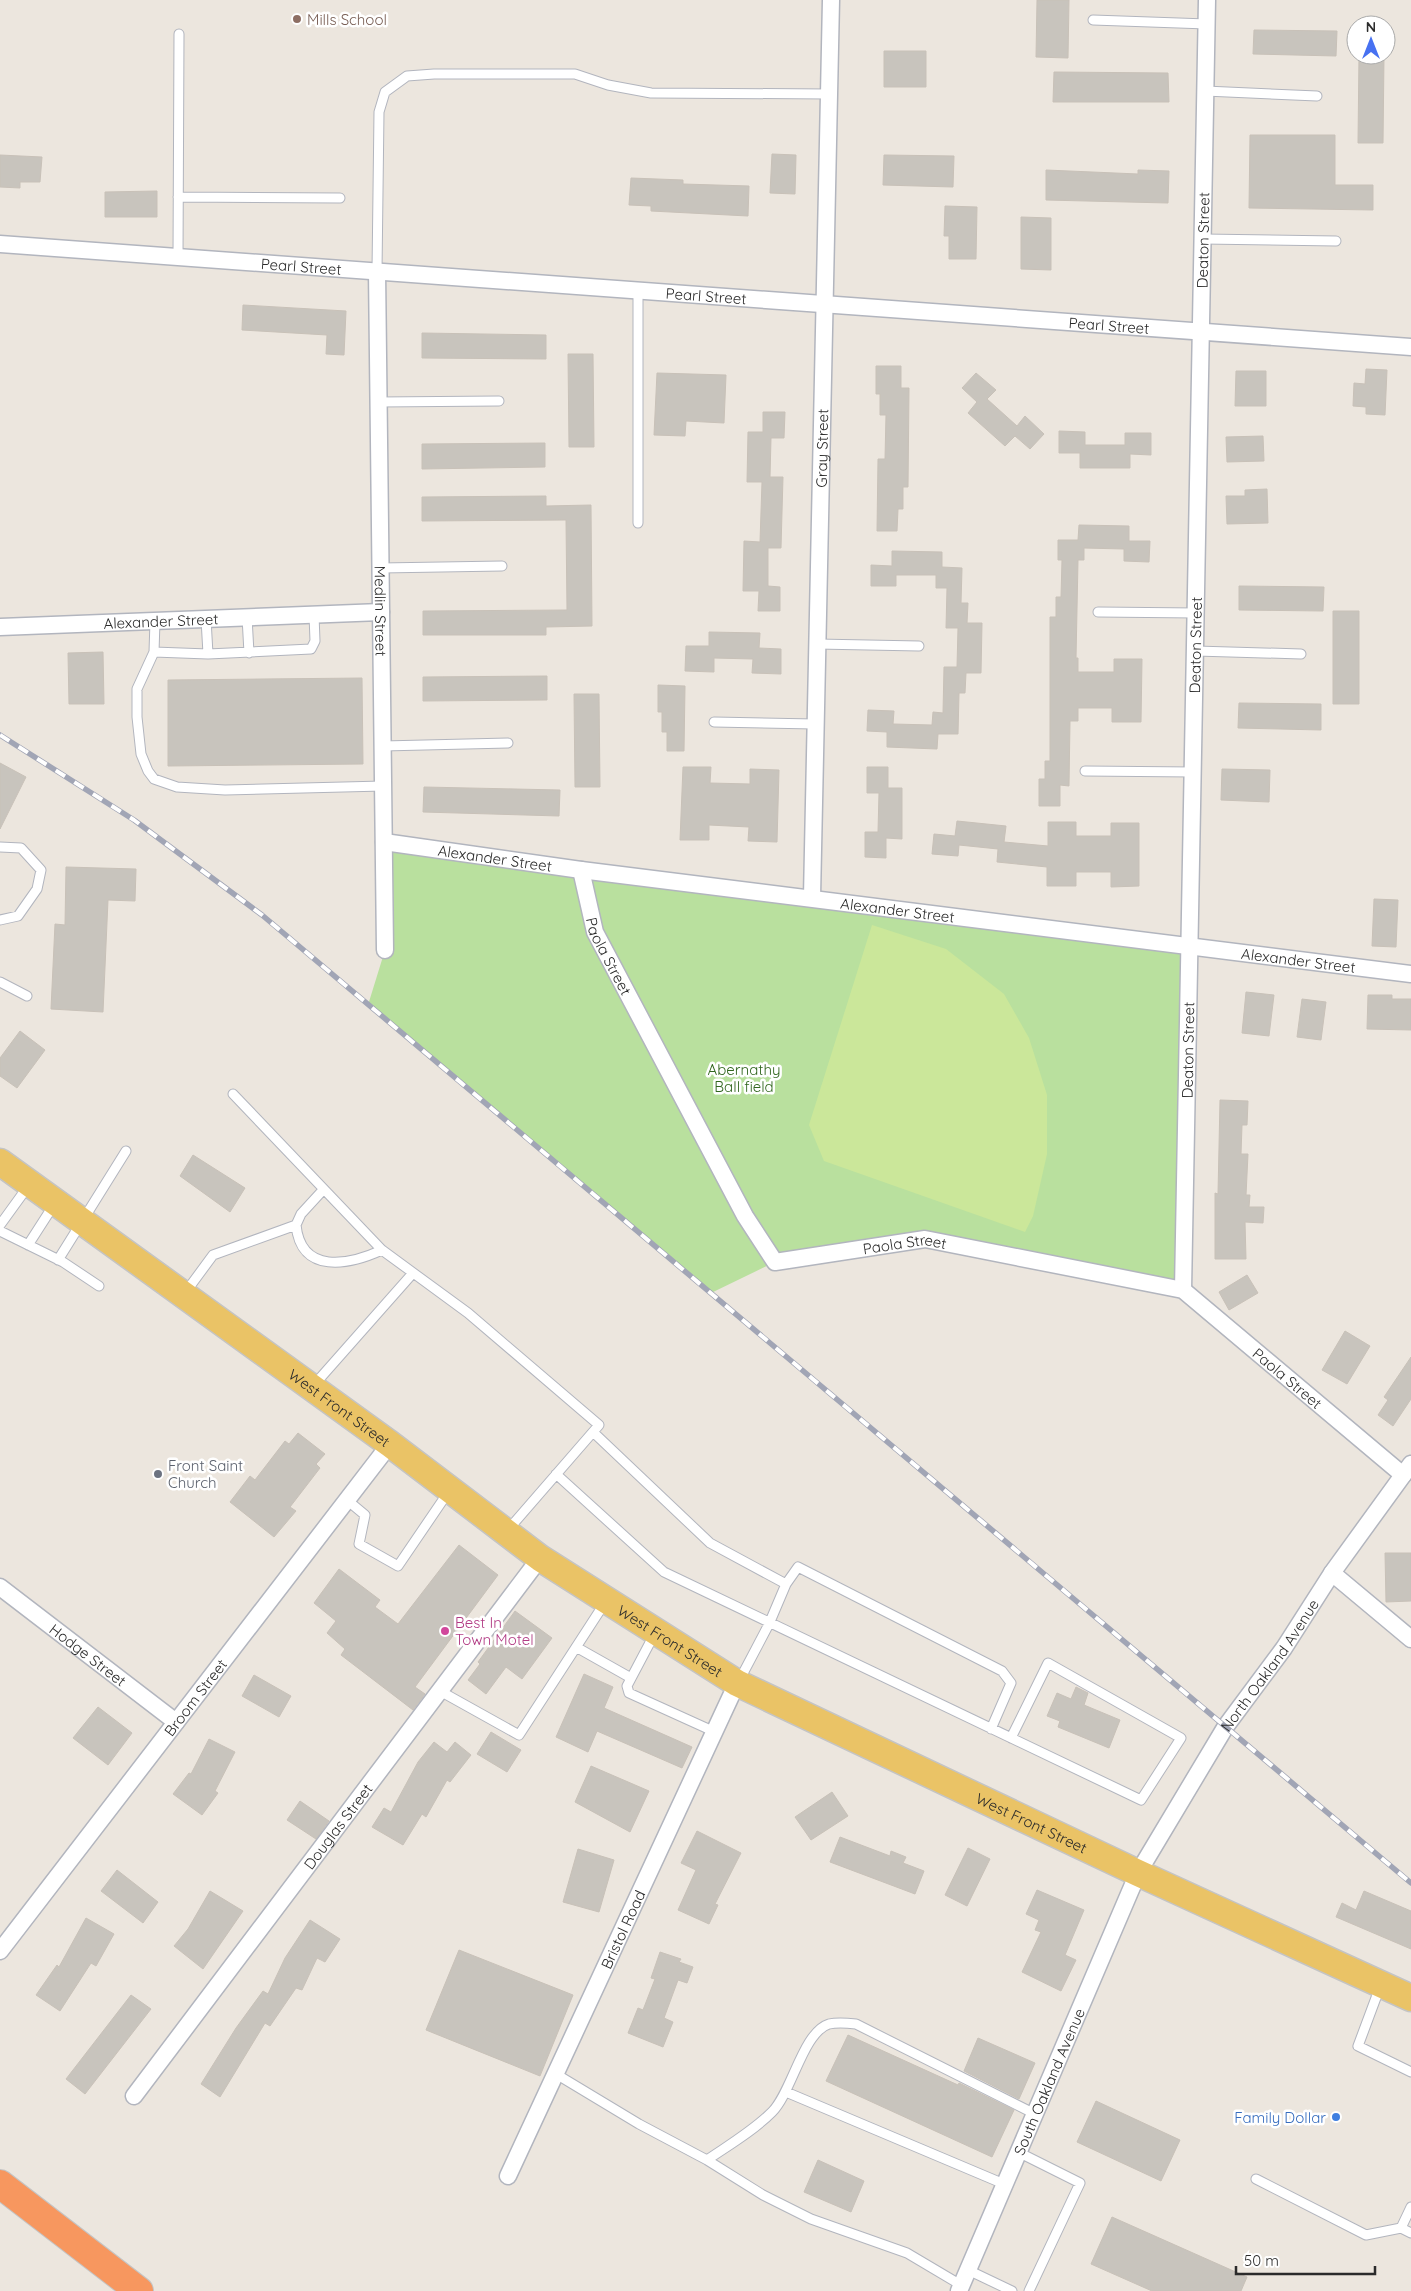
<svg xmlns="http://www.w3.org/2000/svg" width="1411" height="2291" viewBox="0 0 1411 2291" font-family="Quicksand,sans-serif">
  <style>
    .green { fill: #b9e09e }
    .pitch { fill: #cbe79a }
    .building { fill: #c8c4bd; stroke: #c8c1b8 }
    .lines { fill: none; stroke-linecap: round; stroke-linejoin: round }
    .lane-casing { stroke: #b2b5be; stroke-width: 11 }
    .street-casing { stroke: #b2b5be; stroke-width: 19 }
    .primary-casing { stroke: #c4c4c4; stroke-width: 29 }
    .highway-casing { stroke: #c4c4c4; stroke-width: 30 }
    .lane { stroke: #fff; stroke-width: 9 }
    .street { stroke: #fff; stroke-width: 16 }
    .primary { stroke: #eac366; stroke-width: 26 }
    .highway { stroke: #f7975f; stroke-width: 28 }
    .rail-casing { stroke: #a1a5b5; stroke-width: 5.5 }
    .rail { stroke: #fff; stroke-width: 4; stroke-dasharray: 11; stroke-linecap: butt }
    .education-dot { fill: #8d6e63; stroke: #fff; stroke-width: 2 }
    .worship-dot { fill: #6b7280; stroke: #fff; stroke-width: 2 }
    .hotel-dot { fill: #d1479c; stroke: #fff; stroke-width: 2 }
    .shop-dot { fill: #3f7fe0; stroke: #fff; stroke-width: 2 }
    .labels { text-anchor: middle; dominant-baseline: central; stroke-width: 5; stroke-linejoin: round; paint-order: stroke }
    .education-label { font-size: 15px; fill: #785e54; stroke: #fff; text-anchor: start }
    .street-label { font-size: 15px; fill: #2b2b2b; stroke: #fff }
    .park-label { font-size: 15px; fill: #31661e; stroke: #fff }
    .worship-label { font-size: 15px; fill: #5b616d; stroke: #fff; text-anchor: start }
    .hotel-label { font-size: 15px; fill: #b23c85; stroke: #fff; text-anchor: start }
    .shop-label { font-size: 15px; fill: #366cbe; stroke: #fff; text-anchor: end }
  </style>
  <rect width="100%" height="100%" fill="#ece6de"/>
  <!-- green -->
  <path class="green" d="M384,842L1190,945L1183,1290L925,1239L775,1262L709,1294L368,1005L385,950Z"/>
  <!-- pitch -->
  <path class="pitch" d="M872,925L946,949L1004,994L1029,1038L1047,1095V1154L1033,1216L1025,1232L824,1161L809,1125Z"/>
  <!-- building -->
  <path class="building" d="M1037,0H1069L1068,58L1036,57Z
    M1254,30L1337,31L1336,56L1253,54Z
    M884,51H926V87H884Z
    M1359,55H1384L1383,143H1358Z
    M1054,72L1168,73L1169,102H1053Z
    M1250,135H1335V185H1373V210L1249,208Z
    M772,154L796,155L795,194L770,193Z
    M0,155L42,157L40,182H20V188L0,187Z
    M884,155L954,156L953,187L883,185Z
    M1046,170L1138,174V170L1169,171L1168,203L1046,200Z
    M631,178L683,180V184L749,186L748,216L651,211V206L629,205Z
    M157,191V217H105V192Z
    M945,206L977,207L976,259H949V236H944Z
    M1021,217L1051,218V270L1021,269Z
    M243,305L346,311L344,355L326,354L327,335L242,330Z
    M422,333L546,335V359L422,358Z
    M568,354H593L594,447H569Z
    M876,366H901V388H909L908,487H903V509H898L897,531H877L878,459H885L886,415H880V394H876Z
    M1366,369L1387,370L1385,415L1366,414V407L1353,406L1354,383L1365,384Z
    M1236,371H1266V406H1235Z
    M657,373L726,375L724,423L686,421L685,436L654,435Z
    M976,373L996,390L987,399L1017,426L1025,416L1044,434L1030,449L1015,436L1005,446L968,413L977,402L962,388Z
    M763,412H785L784,438H771L770,477H783L781,548H768V586L780,587V611H758L759,591H743L744,541L760,542L762,482H747L748,432H763Z
    M1059,431L1085,432V445H1125V433H1151V455L1130,454V468H1080V453H1059Z
    M1263,436L1264,461L1227,462L1226,437Z
    M545,443V467L422,469V444Z
    M1267,489L1268,523L1227,524L1226,496H1245V490Z
    M546,496V506L591,505L592,626L546,627V635H423V611L567,610L566,520L422,521V497Z
    M1079,525L1129,526V541H1150L1149,562L1124,561V549L1084,548V560H1078L1076,658H1078V672H1114V659H1142L1141,722H1112V708H1078V721H1070L1069,786L1060,785V806H1039V779H1045V761H1050V617H1056V597H1061L1062,560H1058V540H1078Z
    M892,551L942,552V567L962,568L961,603H968L967,623H982L981,673H966L965,693H959L958,734H938L937,749L887,747V732L867,731L868,710L894,711L893,724L932,725L933,712L943,713L944,667H957L958,628H946L947,588H936V575H896V586H871V565L892,566Z
    M1239,586L1324,587L1323,611L1239,610Z
    M1333,611H1359V704H1333Z
    M709,632L760,633L759,648L781,649V674L752,673L753,659L714,658V672L685,671L686,646H709Z
    M103,652L104,704H69L68,653Z
    M547,676V700L423,701V677Z
    M362,678L363,764L168,766V680Z
    M658,685L685,686L684,751H667V732H662V712H658Z
    M574,694H599L600,787H575Z
    M1239,703L1321,704V730L1238,728Z
    M0,763L26,777L0,829Z
    M683,767H711L710,783L750,784V769L779,770L777,842L748,841L749,827L709,825V840H680Z
    M867,767H888V788H902V839L886,838V858L865,857V832H878L879,793H867Z
    M1222,769L1270,770L1269,802L1221,800Z
    M424,787L560,790L559,816L423,812Z
    M957,821L1006,826L1004,842L1048,846V822H1076V836H1111V823H1139V886L1111,887V872H1076V886H1047V867L997,862L998,849L959,845L958,856L932,854L934,834L955,836Z
    M66,867L136,869L135,901L108,900L103,1012L51,1009L55,924L65,925Z
    M1374,899L1398,900L1396,947L1372,946Z
    M1246,992L1274,995L1269,1036L1242,1033Z
    M1368,995H1392V999H1411V1030L1367,1029Z
    M1302,999L1326,1002L1321,1040L1297,1037Z
    M20,1031L45,1050L17,1088L0,1076V1058Z
    M1220,1100L1248,1101L1247,1125H1242L1241,1154H1248L1246,1195H1250L1249,1207H1264L1263,1223L1245,1222L1246,1259H1215V1193L1218,1194Z
    M193,1155L245,1188L230,1212L180,1176Z
    M1247,1275L1258,1293L1229,1310L1219,1292Z
    M1345,1331L1370,1346L1347,1384L1322,1370Z
    M1411,1357V1399L1393,1426L1378,1415L1388,1400L1384,1397Z
    M298,1433L325,1454L316,1464L320,1468L290,1507L296,1511L274,1537L230,1502L250,1476L255,1480L285,1441L289,1444Z
    M459,1545L498,1575L415,1687L425,1694L413,1710L341,1655L345,1649L327,1633L336,1621L314,1603L339,1569L380,1600L375,1607L398,1624Z
    M1385,1553H1411V1601L1386,1602Z
    M515,1611L552,1638L522,1679L506,1667L486,1694L468,1680L480,1664L478,1662Z
    M584,1674L613,1687L604,1708L692,1747L682,1768L597,1731L588,1752L556,1737Z
    M254,1675L291,1696L279,1717L242,1696Z
    M1076,1687L1088,1693L1084,1705L1120,1720L1109,1748L1058,1727L1060,1721L1047,1716L1057,1693L1071,1699Z
    M98,1707L132,1733L108,1765L73,1738Z
    M491,1732L521,1750L507,1772L477,1754Z
    M209,1739L235,1752L215,1791L218,1793L202,1815L173,1794L189,1773L191,1774Z
    M434,1742L447,1752L455,1742L471,1755L450,1782L447,1780L426,1817L422,1814L403,1845L372,1827L384,1808L391,1812L418,1762Z
    M591,1766L649,1791L630,1832L575,1802Z
    M832,1792L848,1816L811,1840L795,1817Z
    M300,1801L329,1821L316,1839L287,1820Z
    M697,1831L741,1853L715,1904L718,1905L709,1924L678,1910L696,1870L681,1863Z
    M840,1837L890,1856L891,1851L906,1857L903,1863L924,1871L915,1894L830,1862Z
    M968,1848L990,1859L967,1906L945,1895Z
    M578,1849L614,1860L599,1912L563,1902Z
    M117,1870L158,1902L143,1923L101,1891Z
    M1037,1890L1084,1910L1065,1955L1076,1960L1061,1991L1022,1972L1041,1932L1035,1930L1039,1920L1026,1914Z
    M210,1891L243,1911L203,1969L174,1946L188,1929Z
    M1364,1891L1411,1911V1949L1336,1917L1342,1903L1356,1910Z
    M86,1918L114,1934L96,1966L91,1963L60,2011L36,1995L57,1965L59,1967Z
    M310,1920L340,1939L325,1962L317,1958L302,1990L296,1988L270,2026L265,2023L220,2097L201,2084L236,2028L263,1991L268,1994L285,1958Z
    M459,1950L573,1995L540,2076L426,2030Z
    M660,1952L681,1959L679,1962L693,1967L687,1983L678,1980L664,2018L673,2022L663,2047L628,2033L638,2008L643,2010L655,1979L651,1978Z
    M131,1995L151,2009L85,2094L66,2079Z
    M848,2035L958,2085L959,2083L1014,2110L992,2157L826,2081Z
    M978,2038L1035,2063L1019,2099L964,2071Z
    M1096,2101L1180,2140L1161,2181L1077,2142Z
    M818,2160L864,2181L851,2212L804,2192Z
    M1112,2217L1247,2277L1241,2291H1152L1091,2264Z"/>
  <g class="lines">
    <defs>
      <path id="lane" d="M1093,20L1207,24
        M1205,91L1317,96
        M178,197L340,198
        M1203,239L1336,241
        M178,257L179,34
        M377,271L379,112L385,92L407,76L434,74H575L608,85L651,93L829,94
        M379,402L499,401
        M638,523V290
        M381,568L502,566
        M1098,612L1196,613
        M247,617L249,653
        M206,619L208,654L311,649L315,641L314,615
        M155,621L154,652L137,689V717L141,754L148,771L154,779L177,787L225,790L383,786
        M817,644L919,646
        M1196,651L1301,654
        M154,652L208,654
        M714,722L815,724
        M383,746L508,743
        M1085,771L1193,772
        M0,847L21,848L41,870L37,889L18,916L0,920
        M0,982L27,996
        M233,1094L382,1250L468,1313L599,1425L507,1531
        M0,1225L29,1185
        M296,1225C301,1275 349,1265 382,1250
        M0,1231L63,1262L99,1286
        M28,1245L55,1203
        M58,1260L126,1151
        M185,1293L213,1255L296,1225L301,1214L323,1190
        M314,1385L413,1273
        M593,1432L710,1543L786,1584
        M556,1474L664,1572L1141,1800L1181,1738L1048,1663L1011,1738
        M347,1500L365,1515L359,1544L398,1566L449,1491
        M655,1633L627,1686L629,1693L715,1732
        M576,1647L631,1678
        M739,1681L769,1624L786,1584L798,1567L1002,1671L1011,1683L991,1729
        M440,1691L519,1735L606,1601
        M1380,1987L1358,2046L1411,2072
        M556,2074L639,2124L707,2160L763,2195L811,2219L907,2253L961,2285
        M786,2092L1004,2184
        M1018,2152L1080,2183L1029,2291
        M707,2160C729,2145 753,2131 772,2112C792,2092 803,2032 829,2024C838,2022 847,2023 856,2024L1035,2114
        M1256,2179L1366,2235L1401,2228
        M1411,2207L1401,2228L1411,2233
        M968,2270L1012,2291"/>
      <g id="street">
        <path id="s1" d="M0,244L1411,347"/>
        <path id="s2" d="M377,271L385,950"/>
        <path id="s3" d="M0,627L381,612"/>
        <path id="s4" d="M384,842L581,870L1411,974"/>
        <path id="s5" d="M581,870L595,932L745,1216L775,1262L925,1239L1183,1290L1403,1475"/>
        <path id="s6" d="M812,897L831,0"/>
        <path id="s7" d="M1183,1290L1207,0"/>
        <path d="M1332,1573L1411,1639"/>
        <path id="s8" d="M0,1587L176,1722"/>
        <path id="s9" d="M0,1951L390,1444"/>
        <path id="s10" d="M134,2096L540,1558"/>
        <path id="s11" d="M508,2176L737,1683"/>
        <path id="s12" d="M959,2291L1138,1873L1226,1726L1284,1648L1332,1573L1411,1464"/>
      </g>
      <g id="primary">
        <path id="s13" d="M0,1162L390,1444L540,1558L737,1683L1138,1873L1411,1998"/>
      </g>
      <path id="highway" d="M0,2184L139,2291"/>
    </defs>
    <!-- lane casing -->
    <use href="#lane" class="lane-casing"/>
    <!-- street casing -->
    <use href="#street" class="street-casing"/>
    <!-- primary casing -->
    <use href="#primary" class="primary-casing"/>
    <!-- highway casing -->
    <use href="#highway" class="highway-casing"/>
    <!-- lane -->
    <use href="#lane" class="lane"/>
    <!-- street -->
    <use href="#street" class="street"/>
    <!-- primary -->
    <use href="#primary" class="primary"/>
    <!-- highway -->
    <use href="#highway" class="highway"/>
    <defs>
      <path id="rail" d="M0,735L134,820L262,915L1411,1883"/>
    </defs>
    <!-- rail casing -->
    <use href="#rail" class="rail-casing"/>
    <!-- rail -->
    <use href="#rail" class="rail"/>
  </g>
  <!-- markers -->
  <circle class="education-dot" cx="297" cy="19" r="5"/>
  <circle class="worship-dot" cx="158" cy="1474" r="5"/>
  <circle class="hotel-dot" cx="445" cy="1631" r="5"/>
  <circle class="shop-dot" cx="1336" cy="2117" r="5"/>
  <g class="labels">
    <!-- education labels -->
    <g class="education-label">
      <text x="307" y="19">Mills School</text>
    </g>
    <!-- street labels -->
    <g class="street-label">
      <text stroke="none"><textPath href="#s7" startOffset="1050">Deaton Street</textPath></text>
      <text stroke="none"><textPath href="#s1" startOffset="302">Pearl Street</textPath></text>
      <text stroke="none"><textPath href="#s1" startOffset="708">Pearl Street</textPath></text>
      <text stroke="none"><textPath href="#s1" startOffset="1112">Pearl Street</textPath></text>
      <text stroke="none"><textPath href="#s6" startOffset="449">Gray Street</textPath></text>
      <text stroke="none"><textPath href="#s2" startOffset="340">Medlin Street</textPath></text>
      <text stroke="none"><textPath href="#s3" startOffset="161">Alexander Street</textPath></text>
      <text stroke="none"><textPath href="#s7" startOffset="645">Deaton Street</textPath></text>
      <text stroke="none"><textPath href="#s4" startOffset="112">Alexander Street</textPath></text>
      <text stroke="none"><textPath href="#s4" startOffset="518">Alexander Street</textPath></text>
      <text stroke="none"><textPath href="#s5" startOffset="91">Paola Street</textPath></text>
      <text stroke="none"><textPath href="#s4" startOffset="922">Alexander Street</textPath></text>
      <text stroke="none"><textPath href="#s7" startOffset="240">Deaton Street</textPath></text>
      <text stroke="none"><textPath href="#s5" startOffset="571">Paola Street</textPath></text>
      <text stroke="none"><textPath href="#s5" startOffset="991">Paola Street</textPath></text>
      <text stroke="none"><textPath href="#s13" startOffset="419">West Front Street</textPath></text>
      <text stroke="none"><textPath href="#s13" startOffset="824">West Front Street</textPath></text>
      <text stroke="none"><textPath href="#s8" startOffset="111">Hodge Street</textPath></text>
      <text stroke="none"><textPath href="#s12" startOffset="701">North Oakland Avenue</textPath></text>
      <text stroke="none"><textPath href="#s9" startOffset="320">Broom Street</textPath></text>
      <text stroke="none"><textPath href="#s13" startOffset="1229">West Front Street</textPath></text>
      <text stroke="none"><textPath href="#s10" startOffset="338">Douglas Street</textPath></text>
      <text stroke="none"><textPath href="#s11" startOffset="272">Bristol Road</textPath></text>
      <text stroke="none"><textPath href="#s12" startOffset="228">South Oakland Avenue</textPath></text>
    </g>
    <!-- park labels -->
    <g class="park-label">
      <text x="744" y="1069">Abernathy<tspan x="744" dy="17">Ball field</tspan></text>
    </g>
    <!-- worship labels -->
    <g class="worship-label">
      <text x="168" y="1465">Front Saint<tspan x="168" dy="17">Church</tspan></text>
    </g>
    <!-- hotel labels -->
    <g class="hotel-label">
      <text x="455" y="1622">Best In<tspan x="455" dy="17">Town Motel</tspan></text>
    </g>
    <!-- shop labels -->
    <g class="shop-label">
      <text x="1326" y="2117">Family Dollar</text>
    </g>
  </g>
  <!-- north arrow -->
  <g transform="translate(1371 40)"><circle r="24" fill="#ffffff" stroke="#aaaaaa"/>
  <path d="M0-4L9 19L0 12L-9 19Z" fill="#4771f1"/>
  <text y="-8" font-size="14" font-weight="bold" text-anchor="middle" fill="#2b2b2b">N</text>
  </g>
  <!-- scale -->
  <path d="M1236 2266v8h139v-8" fill="none" stroke="#2b2b2b" stroke-width="2.5"/>
  <text x="1244" y="2266" font-size="15" fill="#2b2b2b" stroke="#ffffff" stroke-width="4" paint-order="stroke">50 m</text>
</svg>
